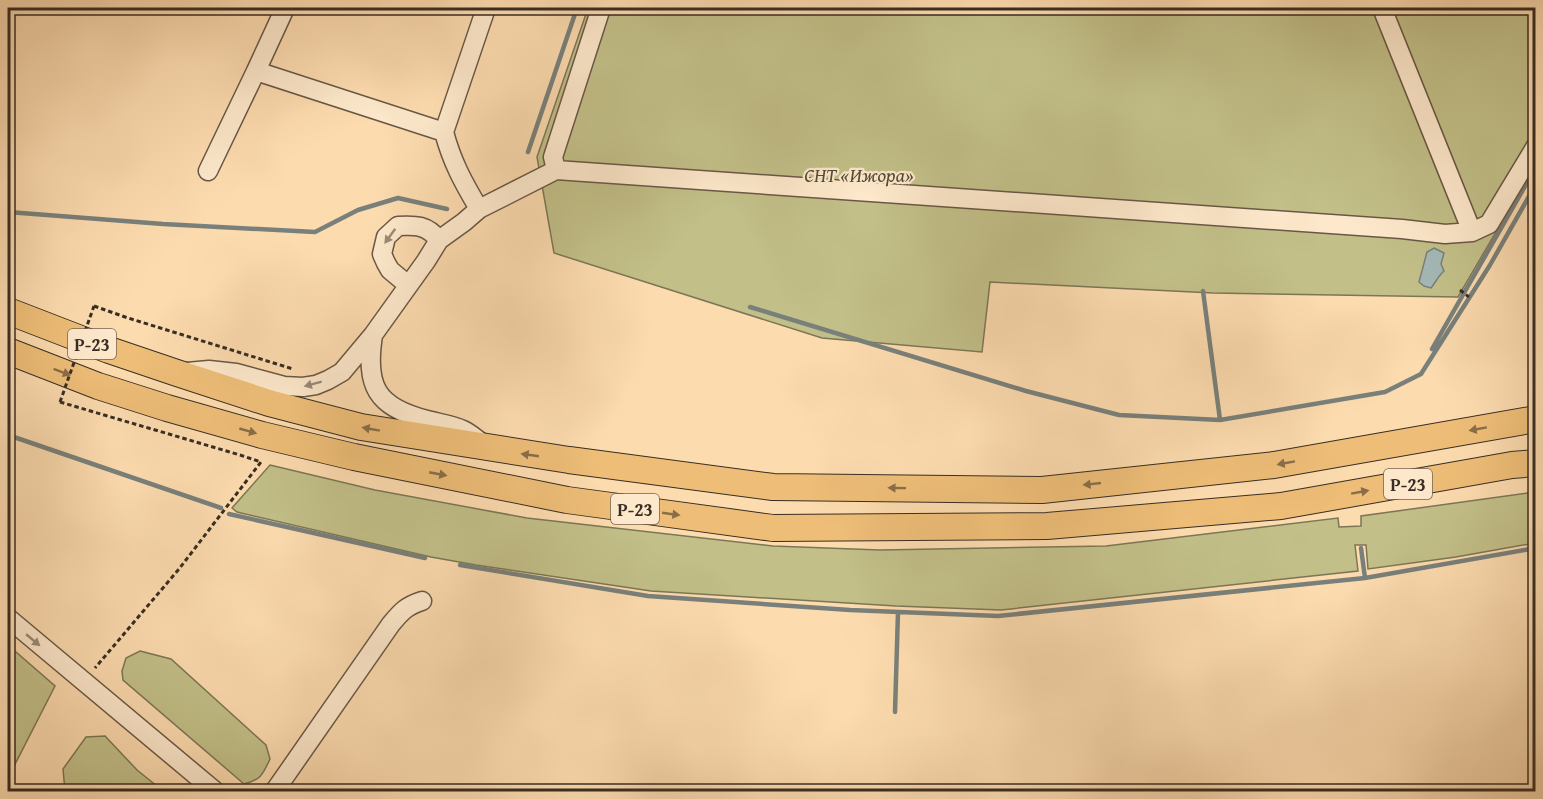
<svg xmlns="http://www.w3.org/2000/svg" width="1543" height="799" viewBox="0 0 1543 799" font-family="'Gentium Book Plus',serif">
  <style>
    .green { fill: #c2bf88; stroke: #7d7656; stroke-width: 1.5 }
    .water { fill: #a4b8b6; stroke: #79807b; stroke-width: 1.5 }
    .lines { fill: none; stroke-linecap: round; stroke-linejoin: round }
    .stream { stroke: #79807b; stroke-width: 4.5 }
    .minor-casing { stroke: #695846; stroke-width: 21 }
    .highway-casing { stroke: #382d23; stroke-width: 28 }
    .path { stroke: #382d23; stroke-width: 3; stroke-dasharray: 4.5 3; stroke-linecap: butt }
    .minor { stroke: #fde8cb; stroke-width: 18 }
    .highway { stroke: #eebe78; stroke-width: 26 }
    .path-bridge { stroke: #382d23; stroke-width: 3; stroke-dasharray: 4.5 3; stroke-linecap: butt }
    .oneway { fill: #9a8a77 }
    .oneway2 { fill: #8a6e49 }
    .labels { text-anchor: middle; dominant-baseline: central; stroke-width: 4.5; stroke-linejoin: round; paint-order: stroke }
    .shield { fill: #fde8cb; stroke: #736555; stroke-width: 1.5 }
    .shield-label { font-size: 18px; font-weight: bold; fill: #382d23 }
    .park-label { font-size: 20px; font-style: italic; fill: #544a37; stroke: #fde8cb }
  </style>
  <rect width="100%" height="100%" fill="#fcdbaf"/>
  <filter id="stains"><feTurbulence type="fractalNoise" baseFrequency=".00333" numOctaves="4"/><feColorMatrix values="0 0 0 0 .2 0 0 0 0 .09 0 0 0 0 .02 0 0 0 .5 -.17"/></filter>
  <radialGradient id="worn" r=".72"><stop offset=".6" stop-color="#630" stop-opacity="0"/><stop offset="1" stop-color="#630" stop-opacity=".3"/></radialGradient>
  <!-- green -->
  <path class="green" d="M588,8H1535V165L1458,297L1213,293L990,282L982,352L822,338L554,253L537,157Z
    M270,465L375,490L527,518L773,546L880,550L1106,546L1338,518L1339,527L1361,526V516L1535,492V543L1456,557L1368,569L1366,545H1355L1358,571L1001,610L896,606L651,591L476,565L431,557L237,512L232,508Z
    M8,645L55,686L8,778Z
    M140,651L171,659L266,745L270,759C263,774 261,780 244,784L123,680L122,671L126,658Z
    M105,736L137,770L163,791H65L63,769L86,737Z"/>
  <!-- water -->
  <path class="water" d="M1434,248L1444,253L1441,264L1444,271C1438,276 1436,282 1431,288L1424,286L1419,282L1427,252Z"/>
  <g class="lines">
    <!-- stream -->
    <path class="stream" d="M528,152L577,8
      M8,212L163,224L315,232L358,210L398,198L447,209
      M750,307L1026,391L1119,415L1220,420L1203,291
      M1432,349L1536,167
      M1220,420L1385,392L1421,374L1490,265L1536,184
      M8,435L221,508
      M229,514L425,558
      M1361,548L1365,578
      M460,565L648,596L850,610L998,616L1365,578L1536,548
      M895,712L898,612"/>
    <defs>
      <path id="minor" d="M285,8L256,71L444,132C452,162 463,182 479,209
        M1382,8L1472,232
        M444,132L486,8
        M556,170L553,157L601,8
        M208,171L256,71
        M408,285L390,270L386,263L382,254L386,237L398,226C416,225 427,225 439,240
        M373,335C365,386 376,407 427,420C438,423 453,425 463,430C470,433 476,439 482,443
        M187,372L209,370L236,373L284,386L303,387L316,385L328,380L342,372L373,335L426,261L439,240L464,222L479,209L556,170L1402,229L1445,234L1472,232L1489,224L1536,146
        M8,618L216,792
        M274,792L391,624C401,612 406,606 422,601"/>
      <path id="highway" d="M8,311L109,350L177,373L269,403L361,427L569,460L773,487L1042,490L1274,465L1536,419
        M8,351L98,386L167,408L262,435L354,457L567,500L773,528L1047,526L1281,506L1512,465L1536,463"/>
    </defs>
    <!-- minor casing -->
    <use href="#minor" class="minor-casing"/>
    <!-- highway casing -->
    <use href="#highway" class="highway-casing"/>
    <!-- path -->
    <path class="path" d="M1460,290L1469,297
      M94,306L128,318L293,369
      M60,402L240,455L261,462L179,569L95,668"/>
    <!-- minor -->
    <use href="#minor" class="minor"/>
    <!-- highway -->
    <use href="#highway" class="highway"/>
    <!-- path-bridge -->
    <path class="path-bridge" d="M60,402L94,306"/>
  </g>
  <!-- one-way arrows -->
  <defs><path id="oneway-solid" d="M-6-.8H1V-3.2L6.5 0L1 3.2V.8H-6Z" transform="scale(1.5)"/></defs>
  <g class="oneway">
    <use href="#oneway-solid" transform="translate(390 236) rotate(126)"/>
    <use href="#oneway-solid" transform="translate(313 384) rotate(165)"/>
    <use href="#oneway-solid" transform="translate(33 640) rotate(40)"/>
  </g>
  <g class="oneway2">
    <use href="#oneway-solid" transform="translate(62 372) rotate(21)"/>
    <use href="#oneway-solid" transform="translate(371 429) rotate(-170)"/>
    <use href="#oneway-solid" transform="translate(1478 429) rotate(170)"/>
    <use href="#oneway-solid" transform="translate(248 431) rotate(16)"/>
    <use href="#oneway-solid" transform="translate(530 455) rotate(-172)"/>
    <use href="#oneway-solid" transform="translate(1286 463) rotate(170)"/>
    <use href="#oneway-solid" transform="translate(438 474) rotate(11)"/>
    <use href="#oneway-solid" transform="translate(1092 484) rotate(174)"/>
    <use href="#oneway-solid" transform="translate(897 488) rotate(-179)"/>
    <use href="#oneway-solid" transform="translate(1360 492) rotate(-10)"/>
    <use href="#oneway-solid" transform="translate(671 514) rotate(8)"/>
  </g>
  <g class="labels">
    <!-- shield labels -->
    <g class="shield">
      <rect x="68" y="329" width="48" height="30" rx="4.5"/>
      <rect x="1384" y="469" width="48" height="30" rx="4.5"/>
      <rect x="611" y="494" width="48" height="30" rx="4.5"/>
    </g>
    <g class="shield-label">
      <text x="92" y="344">Р-23</text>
      <text x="1408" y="484">Р-23</text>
      <text x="635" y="509">Р-23</text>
    </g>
    <!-- park labels -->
    <g class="park-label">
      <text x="859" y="174">СНТ «Ижора»</text>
    </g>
  </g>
  <!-- margin -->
  <rect width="1543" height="799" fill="none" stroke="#fcdbaf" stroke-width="30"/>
  <rect x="9" y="9" width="1525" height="781" fill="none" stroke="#382d23" stroke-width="3"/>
  <rect x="15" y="15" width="1513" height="769" fill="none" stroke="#382d23" stroke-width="1.5"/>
  <rect width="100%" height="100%" filter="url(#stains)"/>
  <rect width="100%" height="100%" fill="url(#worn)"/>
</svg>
